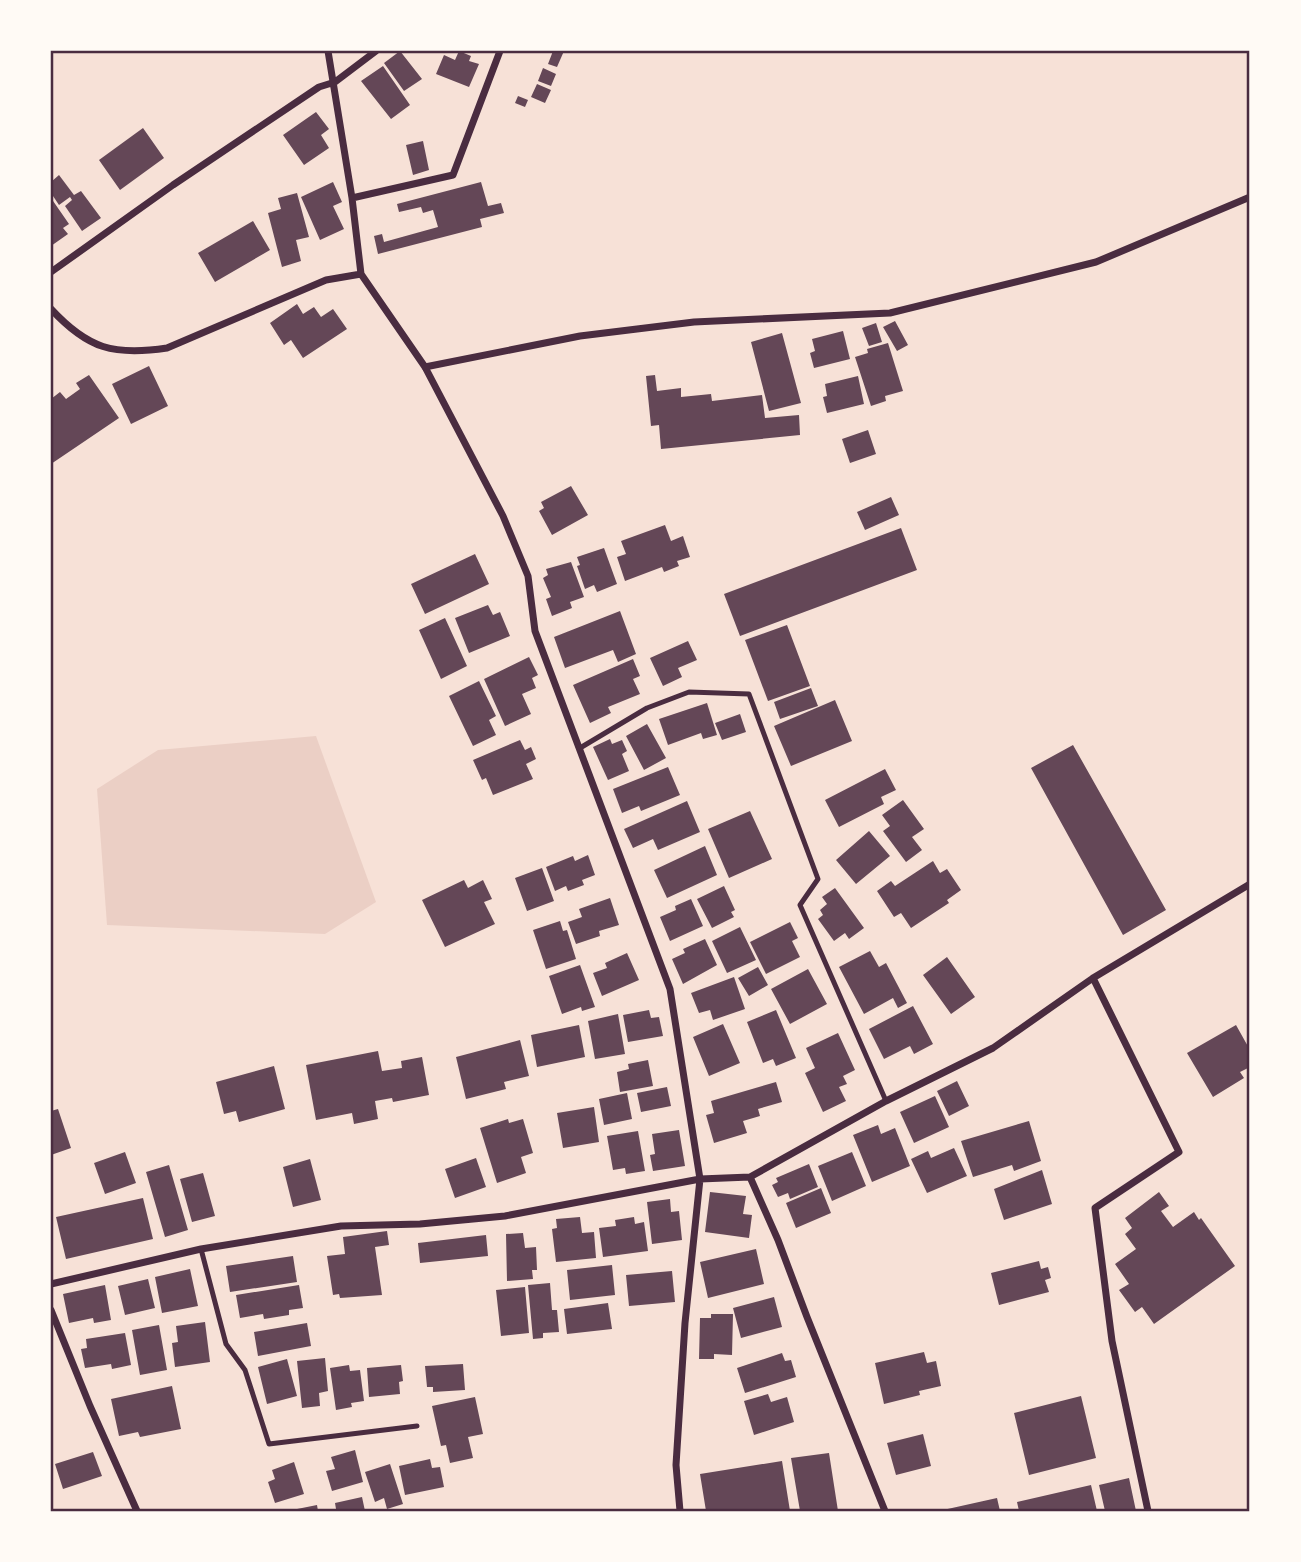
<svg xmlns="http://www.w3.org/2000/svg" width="1301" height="1562" viewBox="0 0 1301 1562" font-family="'Asap Condensed',sans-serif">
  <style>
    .green { fill: #ebcfc5 }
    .building { fill: #644757 }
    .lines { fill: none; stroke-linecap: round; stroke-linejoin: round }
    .service { stroke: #4a2c40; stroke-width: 5 }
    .minor { stroke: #4a2c40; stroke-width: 7 }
    .neatline { fill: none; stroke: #4a2c40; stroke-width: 2.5 }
  </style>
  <rect width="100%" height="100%" fill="#f7e1d7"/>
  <!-- green -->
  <path class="green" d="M316,736L376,902L325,934L107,925L97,789L158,750Z"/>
  <!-- building -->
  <path class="building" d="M400,51L422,79L404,91L384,63Z
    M459,51L471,56L469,61L479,64L469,87L436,74L444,55L455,60Z
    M553,51H564L557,67L548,64Z
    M383,66L410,105L391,119L361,81Z
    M543,68L556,74L551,86L538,81Z
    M537,84L551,90L545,103L531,97Z
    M518,96L528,100L525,107L515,103Z
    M316,112L329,129L321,135L329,148L304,165L283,135Z
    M143,128L164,158L120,190L99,160Z
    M423,141L429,170L413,175L406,145Z
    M59,175L74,195L81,191L101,218L82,231L65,206L72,200L70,197L59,205L51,193V182Z
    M333,182L342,202L333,206L344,229L320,240L301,197Z
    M481,182L488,206L501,203L504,213L480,219L482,227L378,254L374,236L382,234L384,242L438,227L433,210L423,213L421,207L399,212L397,204Z
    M297,193L309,237L296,240L301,261L282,267L268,213L281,209L278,198Z
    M51,198L69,224L63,228L68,234L51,246Z
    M253,221L270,250L215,282L198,253Z
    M297,304L303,314L314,307L321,317L333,309L347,329L303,358L291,340L284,345L270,323Z
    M895,321L908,345L897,351L883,327Z
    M876,323L882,342L869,346L862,328Z
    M843,331L850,359L814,368L810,353L815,351L812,339Z
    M782,333L801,403L769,411L751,342Z
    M888,343L903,391L885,396L886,401L871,406L855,357L868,353L867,349Z
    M149,366L168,406L131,424L112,384Z
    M89,375L119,418L51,464V399L60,392L66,399L80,389L76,383Z
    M655,375L657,391L681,388V397L711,394L712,401L762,395L765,418L799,415L800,435L661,449L659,425L651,426L646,376Z
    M858,376L864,404L827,413L823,397L827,396L825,384Z
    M868,430L876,454L850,463L842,439Z
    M571,486L588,515L552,535L539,511L544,508L541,502Z
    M891,497L899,515L865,530L857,512Z
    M665,525L671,541L683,536L690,557L677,561L679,566L664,572L662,567L625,581L617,557L626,554L621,541Z
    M901,528L917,570L740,636L724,594Z
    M604,548L617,584L597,592L594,585L585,589L577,566L580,565L577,557Z
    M475,554L489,584L425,614L411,584Z
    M571,562L584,597L570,602L572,608L552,616L546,599L551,597L543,578L548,575L546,569Z
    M488,605L493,615L500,612L510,636L469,653L455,618Z
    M620,611L636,654L618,662L613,650L565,668L554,637Z
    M445,618L467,666L441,679L419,630Z
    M787,625L810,686L768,701L745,640Z
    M688,641L697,660L678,668L682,677L663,686L650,658Z
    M529,657L538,675L532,678L536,688L522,694L531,714L505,726L484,679Z
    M633,659L640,676L633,679L640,694L608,707L611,713L590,723L573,685Z
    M479,681L496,716L489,720L496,735L473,746L449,696Z
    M811,688L818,706L780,719L774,702Z
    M835,700L852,741L791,766L774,726Z
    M707,703L717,735L703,739L701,733L668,745L659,719Z
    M740,714L746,732L722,740L715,723Z
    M647,724L666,758L644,770L626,736Z
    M610,739L612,744L622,740L627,751L622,754L629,771L608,780L593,747Z
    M520,740L525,750L531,747L536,759L526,764L533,779L493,795L486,778L482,780L473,760Z
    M1073,745L1166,910L1123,935L1031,768Z
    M668,767L680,795L641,811L639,806L622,813L613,789Z
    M885,769L896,790L881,797L884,804L839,827L825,800Z
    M903,800L924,829L912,837L922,850L906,862L883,831L890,826L882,815Z
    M687,801L700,832L658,850L653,839L633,848L624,829Z
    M750,811L772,859L729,878L708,829Z
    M869,831L890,856L856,884L836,860Z
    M705,846L717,875L667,898L654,870Z
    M588,855L595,875L582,880L584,885L568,891L566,886L555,891L546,867L573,856L575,861Z
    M933,861L940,873L947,869L961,890L947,900L949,903L911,928L901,913L894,917L877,891L891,881L895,886Z
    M542,868L554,901L527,911L515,878Z
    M464,880L468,888L483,880L492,899L484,902L495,924L445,947L422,900Z
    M724,886L735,910L731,912L734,917L712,928L697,899Z
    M835,888L864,928L849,939L845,933L834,941L818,919L823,915L820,910L827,904L822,897Z
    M610,898L619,925L599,931L600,936L576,944L568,922L582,917L579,909Z
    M691,899L703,926L670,941L660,917L676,910L675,906Z
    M560,921L563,931L567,930L576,959L546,969L533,930Z
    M790,922L798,938L792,941L800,957L766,974L750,942Z
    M740,927L756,960L727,973L712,941Z
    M705,939L717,965L683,984L672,959L685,953L683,949Z
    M870,951L879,967L886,963L907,1003L898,1008L893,998L864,1014L839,967Z
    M627,953L639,980L602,996L593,973L607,968L605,963Z
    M947,957L975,997L951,1014L923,975Z
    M580,965L595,1007L582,1011L581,1007L562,1014L549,976Z
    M758,967L768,985L749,996L738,978Z
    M808,969L827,1004L790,1024L771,989Z
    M734,977L745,1009L713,1020L710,1010L699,1013L691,993Z
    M913,1006L933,1044L914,1054L910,1046L884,1059L869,1029Z
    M649,1010L651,1018L659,1017L663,1036L628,1042L623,1015Z
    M776,1010L796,1058L776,1066L773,1059L763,1063L747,1022Z
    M618,1014L625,1054L595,1059L588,1021Z
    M723,1024L740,1063L709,1076L693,1037Z
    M579,1025L585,1057L537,1067L531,1035Z
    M1236,1025L1250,1050V1067L1240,1072L1244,1078L1213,1097L1187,1053Z
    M838,1033L855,1070L843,1076L847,1084L839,1087L846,1101L823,1112L805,1073L815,1068L806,1048Z
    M520,1040L529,1076L504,1082L506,1089L466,1099L456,1057Z
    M378,1051L382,1071L402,1068L401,1061L422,1057L429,1095L393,1102L392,1098L375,1101L378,1119L354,1124L352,1113L316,1120L306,1065Z
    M648,1060L653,1086L620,1092L617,1072L629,1069L628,1064Z
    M274,1066L285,1109L239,1122L236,1111L224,1114L216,1082Z
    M957,1081L969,1106L949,1116L937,1091Z
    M776,1082L782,1102L758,1109L760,1116L743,1121L747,1133L714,1143L706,1115L714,1113L711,1101Z
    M667,1087L671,1106L641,1112L637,1093Z
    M627,1093L632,1119L604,1125L599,1099Z
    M935,1096L949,1127L914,1143L900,1112Z
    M594,1107L599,1142L563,1148L557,1113Z
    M58,1109L71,1148L51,1155V1111Z
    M508,1119L509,1123L523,1119L533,1153L521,1157L526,1173L497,1183L480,1128Z
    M1029,1121L1041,1161L1014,1171L1012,1165L973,1177L961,1141Z
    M878,1125L881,1134L895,1128L910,1166L872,1182L853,1135Z
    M679,1130L685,1166L653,1171L650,1155L655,1154L652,1134Z
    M638,1131L645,1171L626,1174L625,1168L613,1170L607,1136Z
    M954,1148L967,1176L927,1193L911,1159L928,1151L931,1158Z
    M125,1152L136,1183L105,1194L94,1163Z
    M852,1152L866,1186L832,1201L818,1166Z
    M476,1158L486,1187L455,1198L445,1169Z
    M310,1159L321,1200L293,1207L283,1167Z
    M809,1164L818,1187L790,1199L788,1193L778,1197L772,1185L778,1182L776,1178Z
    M169,1165L188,1230L165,1237L146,1172Z
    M1042,1170L1052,1204L1004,1220L994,1189Z
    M203,1173L215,1216L192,1222L180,1179Z
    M821,1188L831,1213L796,1228L786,1203Z
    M710,1192L746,1196L743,1214L752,1215L749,1238L705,1232Z
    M1159,1192L1169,1206L1161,1211L1173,1227L1194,1212L1199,1220L1201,1218L1235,1266L1154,1324L1142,1307L1135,1312L1119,1290L1129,1284L1115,1264L1136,1249L1125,1234L1132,1228L1125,1218Z
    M143,1198L153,1239L66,1259L56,1217Z
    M670,1199L671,1212L679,1211L682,1240L652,1244L647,1202Z
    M580,1217L582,1233L594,1232L596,1258L556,1262L552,1229L557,1228L556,1219Z
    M634,1217L635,1224L644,1222L648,1251L603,1257L599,1228L616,1226L615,1220Z
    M387,1231L389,1245L375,1247L382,1295L340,1298L339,1294L333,1295L327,1256L345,1254L343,1237Z
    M523,1233L525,1248L536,1247L537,1270H532L533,1279L507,1281L506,1234Z
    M486,1235L488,1256L420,1263L418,1243Z
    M756,1249L764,1284L708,1298L700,1262Z
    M293,1256L297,1282L230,1292L226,1266Z
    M1039,1261L1041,1269L1048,1267L1051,1278L1045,1280L1049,1292L999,1305L991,1273Z
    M612,1265L615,1295L570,1300L567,1270Z
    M190,1269L198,1306L162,1313L155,1277Z
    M672,1271L675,1302L629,1306L626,1275Z
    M148,1279L155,1308L125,1315L118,1286Z
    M550,1283L552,1310H557L559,1332L543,1333V1338L533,1339L528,1285Z
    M105,1285L111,1320L94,1323L93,1318L69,1323L63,1294Z
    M299,1285L303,1308L289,1310V1315L264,1319L263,1314L240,1318L236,1295Z
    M525,1287L529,1333L501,1336L496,1290Z
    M774,1297L782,1327L741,1338L733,1308Z
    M608,1303L612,1329L567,1334L564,1309Z
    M711,1314H733L732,1355L714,1354V1359H699L700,1318H711Z
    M205,1322L210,1362L175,1367L172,1343L178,1342L176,1326Z
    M307,1323L311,1346L258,1356L254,1332Z
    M159,1325L167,1370L140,1375L132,1330Z
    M125,1333L131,1365L112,1369L111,1364L85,1368L81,1349L87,1348L86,1339Z
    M924,1352L927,1363L936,1361L941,1386L919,1391L920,1395L884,1404L875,1363Z
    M782,1353L785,1361L791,1360L796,1377L745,1393L737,1368Z
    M325,1358L328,1391L319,1393L320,1406L302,1408L297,1361Z
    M287,1359L297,1396L267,1404L258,1367Z
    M463,1364L465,1390L433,1392V1387H427L425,1366Z
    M349,1365L350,1371L360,1370L364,1401L351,1403L352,1407L336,1410L330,1368Z
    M401,1365L403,1381L399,1382L400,1394L369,1397L367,1368Z
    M172,1386L181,1429L140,1437L138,1432L119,1436L111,1399Z
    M768,1394L771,1402L787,1397L794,1422L754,1435L744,1401Z
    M1081,1396L1096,1458L1029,1475L1014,1413Z
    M475,1397L483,1434L468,1437L473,1458L450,1463L446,1445L441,1446L432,1406Z
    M923,1434L931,1466L896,1475L887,1443Z
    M355,1450L363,1482L332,1491L326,1471L335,1469L331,1457Z
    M93,1452L102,1476L63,1489L55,1464Z
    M829,1453L838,1511H800L791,1458Z
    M430,1459L432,1468L440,1467L444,1487L405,1495L399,1466Z
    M782,1461L790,1511H706L700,1474Z
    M294,1462L304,1494L275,1503L268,1482L275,1479L272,1470Z
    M390,1464L403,1504L387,1509L384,1498L375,1502L365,1472Z
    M1129,1478L1136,1511H1105L1099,1485Z
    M1091,1485L1097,1511H1019L1017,1502Z
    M362,1497L365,1511H330L336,1509L335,1503Z
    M997,1498L1000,1511H943V1510Z
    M317,1505L318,1511H292V1510Z"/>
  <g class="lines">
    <!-- service -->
    <path class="service" d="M580,748L647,708L689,692L749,694L818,879L800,905L886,1101
      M201,1249L226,1344L245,1370L269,1444L417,1426"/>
    <!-- minor -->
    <path class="minor" d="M328,51L352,198L361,274L425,367L503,516L528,576L535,631L670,989L700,1179L685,1323L676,1465L680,1511
      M352,198L453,175L500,51
      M51,272L173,185L319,87L335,82L376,51
      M51,309C88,349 114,356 167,348L326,280L361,274
      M425,367L580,336L694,322L890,313L1096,262L1250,197
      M1093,978L1179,1152L1095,1208L1112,1341L1148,1511
      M750,1177L778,1240L807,1317L885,1511
      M51,1284L201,1249L341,1226L420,1224L505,1216L700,1179L750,1177L886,1101L993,1048L1093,978L1250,884
      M51,1310L90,1406L137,1511"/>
  </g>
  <!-- border -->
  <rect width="1301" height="1562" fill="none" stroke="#fffaf5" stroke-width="105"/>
  <rect x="52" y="52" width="1196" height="1458" class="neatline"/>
</svg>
